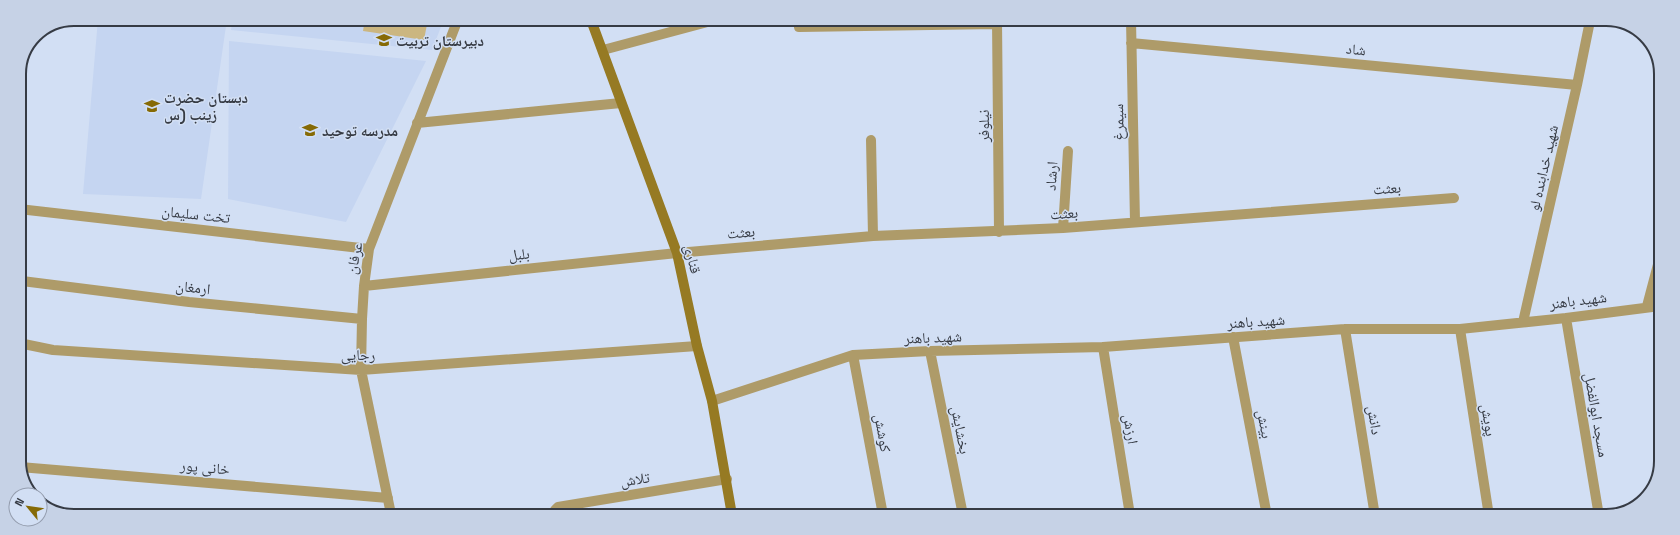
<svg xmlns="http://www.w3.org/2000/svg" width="1680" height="535" viewBox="0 0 1680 535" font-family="'Space Grotesk','Noto Naskh Arabic',sans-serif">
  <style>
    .built { fill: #c5d5f1 }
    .green { fill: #cbb680 }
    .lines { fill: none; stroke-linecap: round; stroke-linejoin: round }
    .street { stroke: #ae9b69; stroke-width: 10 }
    .secondary { stroke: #967a23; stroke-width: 10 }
    .labels { text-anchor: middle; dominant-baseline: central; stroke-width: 3; stroke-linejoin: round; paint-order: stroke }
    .poi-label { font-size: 15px; font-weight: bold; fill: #363b44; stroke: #d2dff4; text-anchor: start }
    .street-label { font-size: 15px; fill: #363b44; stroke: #d2dff4 }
    .rim { fill: none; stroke: #363b44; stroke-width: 2 }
  </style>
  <rect width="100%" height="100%" fill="#d2dff4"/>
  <!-- built -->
  <path class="built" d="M98,19H227L201,199L83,194Z
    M233,19H444L432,50L231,30Z
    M229,41L426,61L346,222L228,199Z"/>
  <!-- green -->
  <path class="green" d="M365,19H428L424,40L363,31Z"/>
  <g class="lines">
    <!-- street -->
    <path class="street" d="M798,20L799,27L997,24
      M997,20L999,232
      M1131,20L1135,222
      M1131,43L1577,85
      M603,50L715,20
      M417,123L621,103
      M871,140L873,236
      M19,209L369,249
      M1063,228L1068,151
      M364,286L677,253L873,236L1063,228L1454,198
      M1647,306L1660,257
      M19,312L22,281L189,302L362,319
      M1566,318L1599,516
      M1523,322L1577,85L1590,21
      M1345,329L1375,516
      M1460,329L1489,516
      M1233,337L1267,516
      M19,343L53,350L361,370L697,346
      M1103,347L1130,515
      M930,351L963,515
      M853,355L883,515
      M712,401L853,355L930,351L1103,347L1345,329H1460L1566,318L1660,306
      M20,467L388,498
      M391,514L361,370L362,319L364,286L369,249L458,19
      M553,515L555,510L558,507L727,479"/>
    <!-- secondary -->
    <path class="secondary" d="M591,20L677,253L697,346L712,401L732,515"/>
  </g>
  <!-- icons -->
  <defs>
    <symbol id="school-bare" viewBox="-9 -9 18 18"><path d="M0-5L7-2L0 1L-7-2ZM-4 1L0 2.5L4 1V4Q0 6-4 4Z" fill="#866a05" stroke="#d2dff4" stroke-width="2.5" paint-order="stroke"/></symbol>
  </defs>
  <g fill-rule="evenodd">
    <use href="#school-bare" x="373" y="29" width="22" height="22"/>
    <use href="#school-bare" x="141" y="95" width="22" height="22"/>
    <use href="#school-bare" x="299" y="119" width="22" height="22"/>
  </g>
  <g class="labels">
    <!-- poi labels -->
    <g class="poi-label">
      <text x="396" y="40">دبیرستان تربیت</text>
      <text x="164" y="97">دبستان حضرت<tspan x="164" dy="17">زینب (س</tspan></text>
      <text x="322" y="130">مدرسه توحید</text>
    </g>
    <!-- street labels -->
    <g class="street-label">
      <text transform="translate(1356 49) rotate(5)">شاد</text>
      <text transform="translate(1118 122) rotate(-91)">سیمرغ</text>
      <text transform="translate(983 126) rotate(-90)">نیلوفر</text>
      <text transform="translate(1543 168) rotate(-77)">شهید خدابنده لو</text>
      <text transform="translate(1051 176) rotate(-86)">ارشاد</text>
      <text transform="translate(1387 188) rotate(-4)">بعثت</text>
      <text transform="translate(1064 213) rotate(-4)">بعثت</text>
      <text transform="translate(196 214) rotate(6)">تخت سلیمان</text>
      <text transform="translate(741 232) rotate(-5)">بعثت</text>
      <text transform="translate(519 254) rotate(-6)">بلبل</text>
      <text transform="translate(354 258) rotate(-78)">عرفان</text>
      <text transform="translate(693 259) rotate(76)">قناری</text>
      <text transform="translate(193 287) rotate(6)">ارمغان</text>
      <text transform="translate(1578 300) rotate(-7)">شهید باهنر</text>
      <text transform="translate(1256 321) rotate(-4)">شهید باهنر</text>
      <text transform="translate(933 337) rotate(-2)">شهید باهنر</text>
      <text x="358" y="354">رجایی</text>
      <text transform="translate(1597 415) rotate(80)">مسجد ابوالفضل</text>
      <text transform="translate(1375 420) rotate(81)">دانش</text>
      <text transform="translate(1489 420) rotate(81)">پویش</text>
      <text transform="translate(1265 424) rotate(79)">بینش</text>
      <text transform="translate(1131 429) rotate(81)">ارزش</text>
      <text transform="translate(961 430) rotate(79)">بخشایش</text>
      <text transform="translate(883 433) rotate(80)">کوشش</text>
      <text transform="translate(205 467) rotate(5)">خانی پور</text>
      <text transform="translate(635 479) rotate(-9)">تلاش</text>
    </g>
  </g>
  <!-- crop -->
  <path d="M0 0H1680V535H0ZM74 26H1606A48 48 0 0 1 1654 74V461A48 48 0 0 1 1606 509H74A48 48 0 0 1 26 461V74A48 48 0 0 1 74 26Z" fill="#c6d2e6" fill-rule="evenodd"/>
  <path class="rim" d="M74 26H1606A48 48 0 0 1 1654 74V461A48 48 0 0 1 1606 509H74A48 48 0 0 1 26 461V74A48 48 0 0 1 74 26Z"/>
  <!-- north arrow -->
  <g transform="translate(28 507) rotate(299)"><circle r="19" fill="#d2dff4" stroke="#949dae"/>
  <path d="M0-3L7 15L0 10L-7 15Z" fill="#866a05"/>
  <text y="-6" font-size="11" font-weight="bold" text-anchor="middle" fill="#363b44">N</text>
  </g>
</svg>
